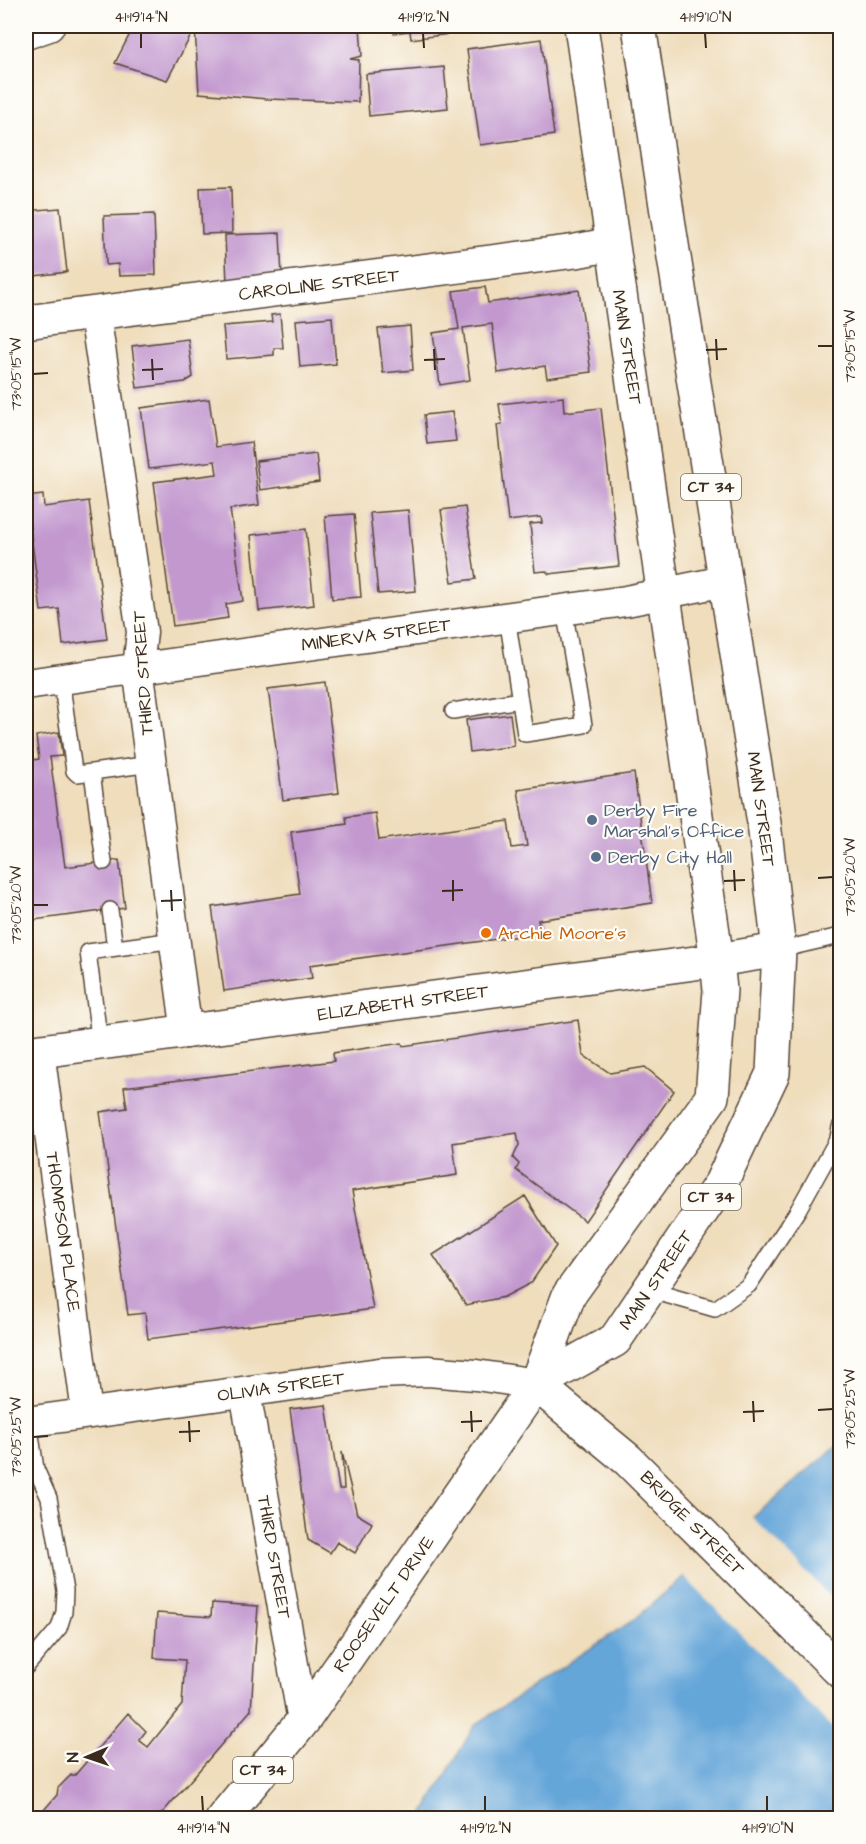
<svg xmlns="http://www.w3.org/2000/svg" width="866" height="1844" viewBox="0 0 866 1844" font-family="'Architects Daughter',sans-serif">
  <style>
    .water { fill: #65a6d9; stroke: #50687c; stroke-width: 1.5 }
    .pier { fill: #efddbc }
    .building { fill: #c298cf }
    .lines { fill: none; stroke-linecap: round; stroke-linejoin: round }
    .lane-casing { stroke: #564536; stroke-width: 18 }
    .street-casing { stroke: #564536; stroke-width: 33 }
    .secondary-casing { stroke: #564536; stroke-width: 36 }
    .primary-casing { stroke: #564536; stroke-width: 36 }
    .lane { stroke: #fff; stroke-width: 15 }
    .street { stroke: #fff; stroke-width: 30 }
    .secondary { stroke: #fff; stroke-width: 33 }
    .primary { stroke: #fff; stroke-width: 33 }
    .ticks { fill: none; stroke: #3b2a1e; stroke-width: 2 }
    .service-dot { fill: #5c6f8a; stroke: #fdfcf7; stroke-width: 2 }
    .food-dot { fill: #e8710a; stroke: #fdfcf7; stroke-width: 2 }
    .labels { text-anchor: middle; dominant-baseline: central; stroke-width: 4.5; stroke-linejoin: round; paint-order: stroke }
    .shield { fill: #fdfcf7; stroke: #75695f; stroke-width: 1.5 }
    .shield-label { font-size: 16px; font-weight: bold; fill: #3b2a1e }
    .street-label { font-size: 18px; fill: #3b2a1e; stroke: #fdfcf7 }
    .service-label { font-size: 18px; fill: #4e5e75; stroke: #fdfcf7; text-anchor: start }
    .food-label { font-size: 18px; fill: #c56008; stroke: #fdfcf7; text-anchor: start }
    .neatline { fill: none; stroke: #3b2a1e; stroke-width: 2 }
    .ticks-label { font-size: 15px; text-anchor: middle; fill: #3b2a1e }
  </style>
  <rect width="100%" height="100%" fill="#fdfcf7"/>
  <filter id="ink" filterUnits="userSpaceOnUse"><feTurbulence type="fractalNoise" baseFrequency=".0167" numOctaves="2"/><feDisplacementMap in="SourceGraphic" scale="12" xChannelSelector="R" yChannelSelector="G"/><feConvolveMatrix kernelMatrix="1 2 1 2 8 2 1 2 1" color-interpolation-filters="sRGB"/></filter>
  <filter id="wash" filterUnits="userSpaceOnUse"><feTurbulence type="fractalNoise" baseFrequency=".008" numOctaves="4" result="noise"/><feDisplacementMap in="SourceGraphic" scale="24" xChannelSelector="R" yChannelSelector="G"/><feGaussianBlur stdDeviation="1.35" result="paint"/><feColorMatrix in="noise" values="0 0 0 0 0 0 0 0 0 0 0 0 0 0 0 0 0 1.4 0 .05"/><feComposite in="paint" operator="in"/></filter>
  <g filter="url(#wash)">
    <rect width="100%" height="100%" fill="#efddbc"/>
    <!-- water -->
    <path class="water" d="M840,1443V1818H421L475,1725L632,1621Z"/>
    <!-- pier -->
    <path class="pier" d="M751,1516L840,1607V1736L682,1574Z"/>
    <g id="blocks">
      <!-- building -->
      <path class="building" d="M150,26H360L362,56L350,59L359,60L358,102L268,99L199,93L195,28L167,80L115,63L133,28Z
        M393,26H449V34L411,39L410,31L394,33Z
        M541,39L554,135L480,145L467,49Z
        M444,67L448,108L369,116L366,74Z
        M231,187L232,233L202,234L200,188Z
        M60,208L67,272L26,277V211Z
        M154,214L156,275L119,276L118,264L106,265L104,216Z
        M280,233L282,278L227,283L225,235Z
        M485,287L488,303L579,290L591,372L547,378L545,366L498,373L492,324L463,328L470,380L440,385L433,333L459,329L453,291Z
        M280,314L283,348H274V355L226,359L223,326L272,322L271,315Z
        M332,317L336,364L300,367L296,320Z
        M410,326L413,370L383,373L378,329Z
        M188,339L193,377L185,382L137,388L132,346Z
        M563,397L564,412L601,408L619,566L549,574L546,571L535,572L530,524L542,523L541,517L508,521L497,425L502,424L499,404Z
        M209,399L216,447L251,442L259,505L230,509L243,601L226,604L228,618L173,626L154,482L217,474L215,461L149,469L141,408Z
        M452,412L456,441L427,444L424,415Z
        M316,454L319,482L260,490L256,461Z
        M43,495L44,507L89,501L107,639L63,645L59,609L41,611L29,520L26,521V497Z
        M465,507L476,579L452,582L441,510Z
        M408,510L416,591L378,594L370,513Z
        M354,514L361,597L332,599L325,516Z
        M306,529L314,605L259,611L251,535Z
        M325,682L339,793L283,800L268,689Z
        M510,714L514,746L470,752L466,720Z
        M59,732L62,756L50,757L65,867L119,860L125,908L26,921V761L39,759L36,736Z
        M634,773L652,903L538,920L540,933L310,965L312,978L224,991L212,907L300,894L291,832L347,824L346,817L375,813L379,840L508,821L512,848L527,846L518,790Z
        M578,1020L583,1055L610,1073L645,1067L674,1091L585,1221L516,1170L519,1164L513,1158L519,1145L517,1133L453,1143L457,1175L352,1191L373,1309L148,1339L145,1313L128,1315L100,1112L127,1108L124,1087L334,1061L333,1053L402,1043L403,1046Z
        M525,1196L556,1246L531,1283L504,1297L466,1305L433,1255Z
        M326,1405L339,1489H344L342,1452L357,1514L372,1523L355,1553L337,1542L330,1553L308,1540L290,1409Z
        M26,1491L34,1553L26,1554Z
        M212,1603L258,1606L251,1710L158,1818H37L57,1795L58,1788L71,1775H75L128,1713L146,1731L139,1740L148,1747L182,1705L185,1660L154,1658L157,1613L211,1617Z"/>
    </g>
  </g>
  <g filter="url(#ink)">
    <use href="#blocks" fill-opacity="0" stroke="#564536" stroke-width="1.5"/>
    <g class="lines">
      <defs>
        <path id="lane" d="M507,617L525,734L584,725L564,609
          M61,679L74,771L77,774L92,772
          M453,711L520,700
          M104,862L92,772L151,764
          M110,910L115,948
          M779,950L840,936
          M100,1044L88,952L174,940
          M649,1290L715,1309L749,1285L798,1210L838,1138L840,1127
          M26,1667L59,1628L64,1612L65,1591L49,1498L36,1469L29,1422"/>
        <path id="street" d="M26,34L49,26
          M95,314L142,632L138,668L187,1033
          M26,684L626,601L725,581
          M39,1051L87,1413
          M245,1392L303,1721
          M26,1422L379,1373L428,1371L476,1375L536,1384"/>
        <path id="secondary" d="M26,322L576,251L612,244
          M26,1053L717,960L779,950
          M536,1384L628,1460L840,1671"/>
        <path id="primary" d="M536,1384L615,1340L721,1183L773,1073L779,950L764,823L670,232L639,26
          M223,1818L303,1721L536,1384L569,1295L712,1097L720,990L717,960L581,26"/>
      </defs>
      <!-- lane casing -->
      <use href="#lane" class="lane-casing"/>
      <!-- street casing -->
      <use href="#street" class="street-casing"/>
      <!-- secondary casing -->
      <use href="#secondary" class="secondary-casing"/>
      <!-- primary casing -->
      <use href="#primary" class="primary-casing"/>
      <!-- lane -->
      <use href="#lane" class="lane"/>
      <!-- street -->
      <use href="#street" class="street"/>
      <!-- secondary -->
      <use href="#secondary" class="secondary"/>
      <!-- primary -->
      <use href="#primary" class="primary"/>
    </g>
  </g>
  <!-- ticks -->
  <path class="ticks" d="M141,33V48M423,33L424,48M705,33L706,48M716,339L717,360M818,346H833M434,349L435,370M706,350L727,349M152,359L153,380M424,360L445,359M142,370L163,369M33,374L48,373M734,870L735,891M818,878L833,877M453,880V901M724,881L745,880M171,890L172,911M442,891L463,890M161,901L182,900M33,905H48M753,1401L754,1422M818,1410L833,1409M471,1411L472,1432M743,1412L764,1411M189,1421L190,1442M461,1422L482,1421M179,1432L200,1431M33,1437L48,1436M202,1796L203,1811M485,1796V1811M767,1796V1811"/>
  <!-- markers -->
  <g class="service-dot">
    <circle cx="592" cy="820" r="6"/>
    <circle cx="596" cy="857" r="6"/>
  </g>
  <circle class="food-dot" cx="486" cy="933" r="6"/>
  <g class="labels">
    <!-- shield labels -->
    <g class="shield">
      <rect x="681" y="474" width="60" height="26" rx="4.5"/>
      <rect x="681" y="1184" width="60" height="26" rx="4.5"/>
      <rect x="233" y="1757" width="60" height="26" rx="4.5"/>
    </g>
    <g class="shield-label">
      <text x="711" y="487">CT 34</text>
      <text x="711" y="1197">CT 34</text>
      <text x="263" y="1770">CT 34</text>
    </g>
    <!-- street labels -->
    <g class="street-label">
      <text transform="translate(319 285) rotate(-7)">CAROLINE STREET</text>
      <text transform="translate(627 347) rotate(81)">MAIN STREET</text>
      <text transform="translate(376 635) rotate(-8)">MINERVA STREET</text>
      <text transform="translate(143 673) rotate(-94)">THIRD STREET</text>
      <text transform="translate(761 809) rotate(82)">MAIN STREET</text>
      <text transform="translate(403 1003) rotate(-8)">ELIZABETH STREET</text>
      <text transform="translate(63 1232) rotate(82)">THOMPSON PLACE</text>
      <text transform="translate(656 1280) rotate(-56)">MAIN STREET</text>
      <text transform="translate(281 1387) rotate(-8)">OLIVIA STREET</text>
      <text transform="translate(692 1523) rotate(45)">BRIDGE STREET</text>
      <text transform="translate(274 1557) rotate(80)">THIRD STREET</text>
      <text transform="translate(384 1604) rotate(-55)">ROOSEVELT DRIVE</text>
    </g>
    <!-- service labels -->
    <g class="service-label">
      <text x="604" y="810">Derby Fire<tspan x="604" dy="21">Marshal's Office</tspan></text>
      <text x="608" y="857">Derby City Hall</text>
    </g>
    <!-- food labels -->
    <g class="food-label">
      <text x="498" y="933">Archie Moore's</text>
    </g>
  </g>
  <!-- margin -->
  <rect width="866" height="1844" fill="none" stroke="#fdfcf7" stroke-width="66"/>
  <!-- north arrow -->
  <g transform="translate(87 1757) rotate(268)" stroke="#fdfcf7" stroke-width="4.5" paint-order="stroke">
  <path d="M0-4.5L10 22L0 15L-10 22Z" fill="#3b2a1e"/>
  <text y="-9" font-size="16" font-weight="bold" text-anchor="middle" fill="#3b2a1e">N</text>
  </g>
  <rect x="33" y="33" width="800" height="1778" class="neatline"/>
  <g class="ticks-label">
    <text x="141" y="22">41°19'14"N</text>
    <text x="423" y="22">41°19'12"N</text>
    <text x="705" y="22">41°19'10"N</text>
    <text transform="translate(850 346) rotate(-90)" y="5">73°05'15"W</text>
    <text transform="translate(16 374) rotate(-90)" y="5">73°05'15"W</text>
    <text transform="translate(850 877) rotate(-90)" y="5">73°05'20"W</text>
    <text transform="translate(16 905) rotate(-90)" y="5">73°05'20"W</text>
    <text transform="translate(850 1409) rotate(-90)" y="5">73°05'25"W</text>
    <text transform="translate(16 1437) rotate(-90)" y="5">73°05'25"W</text>
    <text x="203" y="1833">41°19'14"N</text>
    <text x="485" y="1833">41°19'12"N</text>
    <text x="767" y="1833">41°19'10"N</text>
  </g>
</svg>
